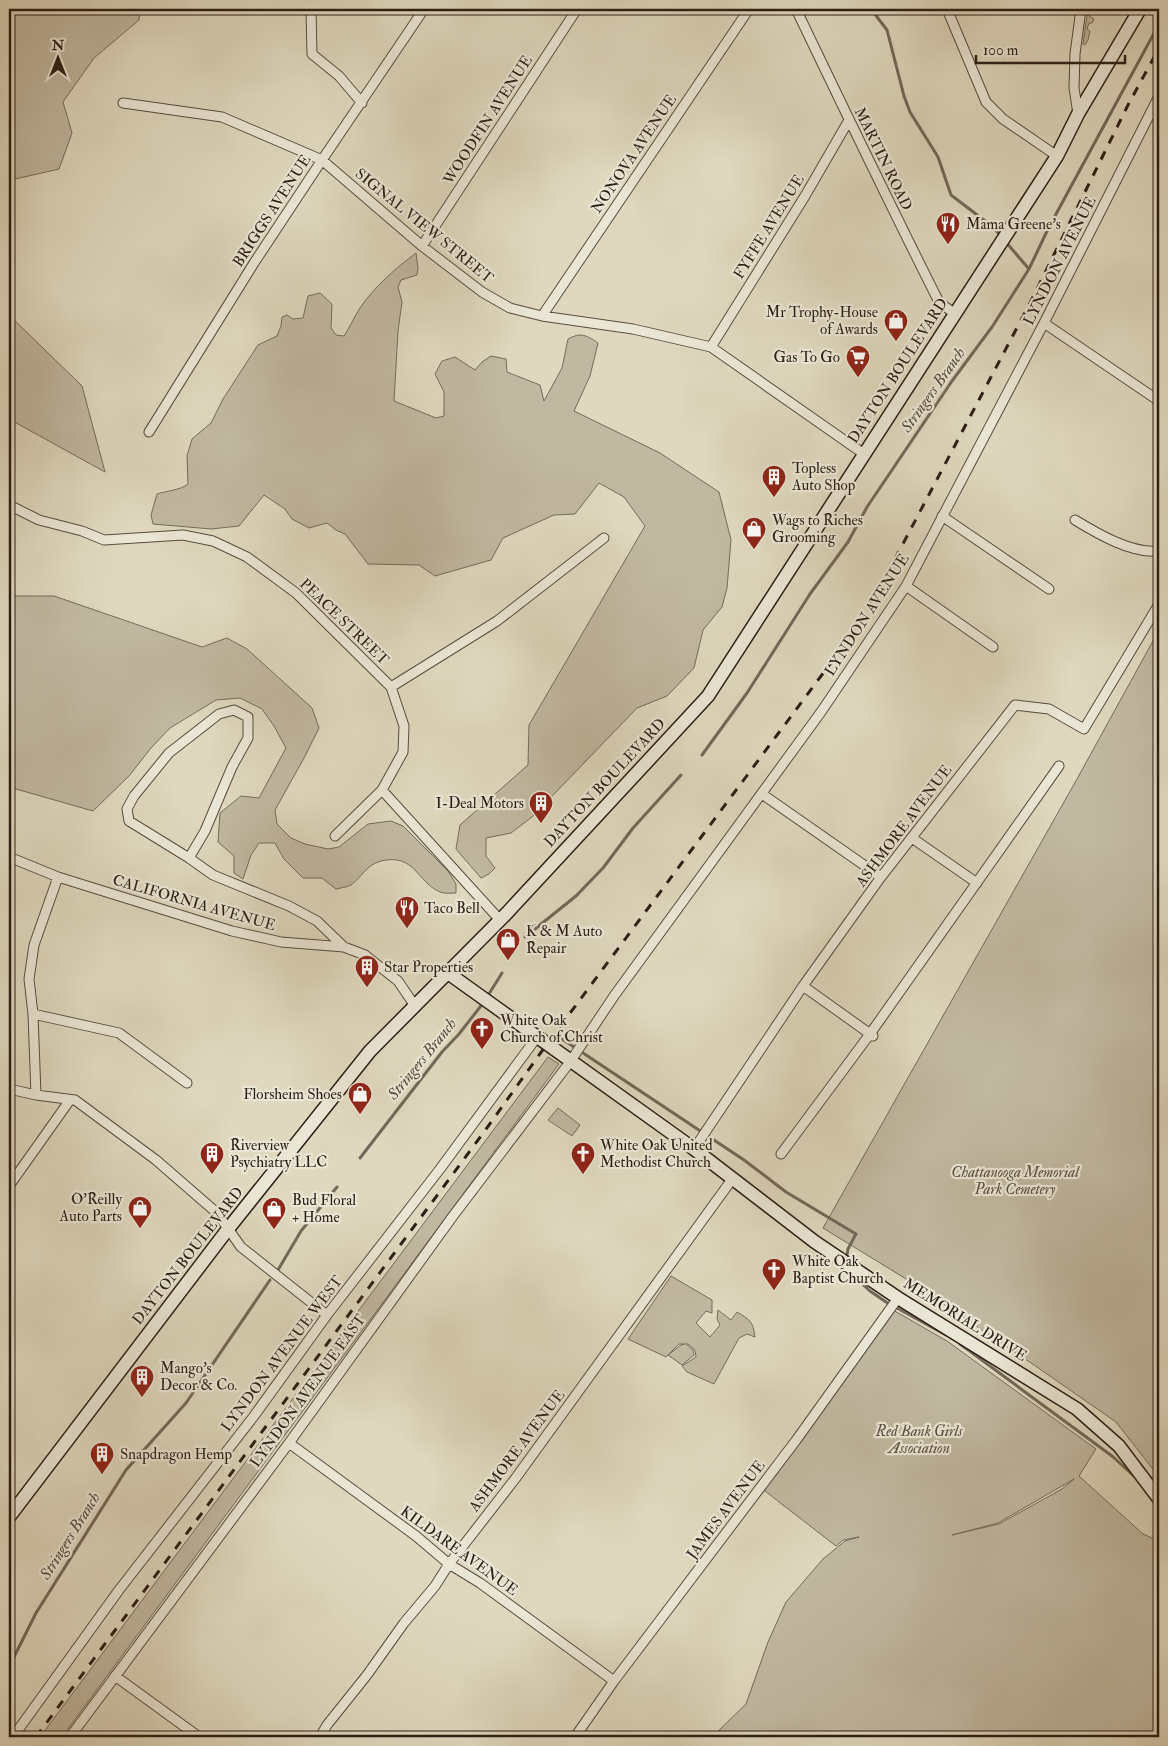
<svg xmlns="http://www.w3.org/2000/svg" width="1168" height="1746" viewBox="0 0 1168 1746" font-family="'IM FELL Double Pica',serif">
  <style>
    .green { fill: #c1b8a1; stroke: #766b5c; fill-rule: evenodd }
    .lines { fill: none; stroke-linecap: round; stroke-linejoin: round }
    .stream { stroke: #736859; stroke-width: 3 }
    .street-casing { stroke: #594c40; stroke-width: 11 }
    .secondary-casing { stroke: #2c1e16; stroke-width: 15 }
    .street { stroke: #eae6d5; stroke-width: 9 }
    .secondary { stroke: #eae6d5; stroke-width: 12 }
    .rail { stroke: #2c1e16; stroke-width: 3; stroke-dasharray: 9 9; stroke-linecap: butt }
    .labels { text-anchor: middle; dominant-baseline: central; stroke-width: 4.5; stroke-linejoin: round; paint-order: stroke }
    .street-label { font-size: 15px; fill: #2c1e16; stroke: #eae6d5 }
    .poi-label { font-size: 15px; fill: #2c1e16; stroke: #eae6d5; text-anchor: start }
    .park-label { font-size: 15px; font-style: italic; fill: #594c40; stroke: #eae6d5 }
    .water-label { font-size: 16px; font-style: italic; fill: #55493d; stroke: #eae6d5 }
  </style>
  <rect width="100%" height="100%" fill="#dfd8be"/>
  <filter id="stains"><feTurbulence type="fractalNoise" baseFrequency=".004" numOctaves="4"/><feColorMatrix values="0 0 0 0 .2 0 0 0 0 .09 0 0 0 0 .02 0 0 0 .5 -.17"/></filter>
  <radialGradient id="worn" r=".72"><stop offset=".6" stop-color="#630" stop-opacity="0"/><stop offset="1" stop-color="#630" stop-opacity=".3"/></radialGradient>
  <!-- green -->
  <path class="green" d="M9,9H140L139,20L94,58L63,102L72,133L59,169L11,180L9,186Z
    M1088,9H1093L1089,16L1094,19L1092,23H1089L1087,29L1090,31L1088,40L1085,45L1083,44Z
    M416,253L418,269L417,275L401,280L398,287L402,302L398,331L394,401L436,418L444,416V392L435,374L442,361L455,357L475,370L482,362L491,356L506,359L507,372L540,385L544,401L562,368L568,339C581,332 586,335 598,343L590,376L574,411L660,453L719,492L731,540L727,588L722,607L703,630L694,668L667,696L637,708L532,817L511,833L486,838V856L495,868L489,874L481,878L456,849L460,825L528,765L529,725L645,526L624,497L599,483L575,514L554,515L503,538L491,560L435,576L419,565L368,564L345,534L336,530L327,523L309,528L292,519L285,509L264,495L239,526L211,529L153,524L151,515L157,494C166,491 181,490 188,484L187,456L192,439L211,423L223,399L258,345L277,336L281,326L282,317L287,315L293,319L303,318L308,296L320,293L332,304L331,328L336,335L344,336C350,327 354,317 360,308C375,286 395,269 416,253Z
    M9,315L82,386L105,472L9,419Z
    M9,593L17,596H54L202,647L227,638L247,649L312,708L319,728L304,758L275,810L277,824L291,838L305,844L328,849L339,847L368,824L391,821L403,826L448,871L456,884V893C451,893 445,894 440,892C417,882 415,853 381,861C366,865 362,877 351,885C347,887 341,888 336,889L322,878H303L284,859L275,843H259L251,855L243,879L234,873V856L218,842L220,813L241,796L259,798L286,748L274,726L262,709L240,698L216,700L170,728L151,748L129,776L93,811L9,787Z
    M1159,630V1477L1116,1422L1037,1367L903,1277L823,1228L1077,779Z
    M548,1057L559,1064L62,1737H40Z
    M558,1108L580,1125L572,1136L548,1120Z
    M671,1276L712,1300V1313L706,1311L696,1323L710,1337L720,1325L717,1319L718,1310L731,1320L737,1312C750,1320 753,1321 755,1337L747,1334L739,1338L714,1384L687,1372L682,1366L696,1357L695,1350L688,1344H686L693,1350L694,1355L682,1365L668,1355L681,1345L685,1344H679L666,1357L628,1339Z
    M893,1310L947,1341L1096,1449L1079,1476L1143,1534L1159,1541V1737H712L746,1704L768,1642L786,1602L823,1559L845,1541L859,1537L843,1540L836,1546L765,1491L766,1485ZM1074,1479L1062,1489L999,1524L952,1535L998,1523Z"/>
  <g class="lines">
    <!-- stream -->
    <path class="stream" d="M871,9L887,30L904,96L910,112L938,157L951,195L993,227L1001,236
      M1005,241L1029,269
      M702,755L747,693L810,594L848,542L867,507L952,381L992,327L1029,269L1049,227L1159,24
      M525,937L576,896L603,868L633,828L681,775
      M487,997L502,973
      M556,1035L744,1160L786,1192L856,1234L848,1249L846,1260
      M360,1158L442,1052L459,1034L484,1002
      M278,1270L301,1231L337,1187
      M849,1272L870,1291L886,1302L946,1335
      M960,1344L1112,1456L1136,1478
      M9,1667L36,1613L126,1470L186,1403L270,1280"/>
    <defs>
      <path id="street" d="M311,9L312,54L339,76L362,103
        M796,9C843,107 890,205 939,302L955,314
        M947,9L986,102L1003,119L1057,156
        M123,103L222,117L322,160L422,246L482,292L510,308L542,316L633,329L711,347L864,454
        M1078,114L1074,88L1075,54L1081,9
        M422,246L577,9
        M542,316L749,9
        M1044,323L1159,401
        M711,347L805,196L849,120
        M149,432L254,263L322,160L424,9
        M9,505L39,520L82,531L104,540L183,535L213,541L247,557L296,593L391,687L404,726L403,752L382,790L500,920
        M942,516L1049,589
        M1075,520C1098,534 1132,554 1159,551
        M906,586L993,647
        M391,687L497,621L604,538
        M762,794L881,877
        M335,836L382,790
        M912,838L977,883
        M9,857L58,877L232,931L281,942L344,947L365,955L398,981L415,1006
        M189,858L205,831L232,767L248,738V717L234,710L219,714L169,753L134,796L127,809L129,821L189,858L213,875L289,906L317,921L344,947
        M803,986L873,1036
        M33,1014L119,1033L187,1083
        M9,1089L36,1095L75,1100L156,1160L217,1213L241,1247L327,1315
        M36,1095L33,1014L29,979L34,945L58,877
        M694,1149L803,986L881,877L1015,705L1049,709L1084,729L1159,604
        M781,1154L870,1034L1059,766
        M9,1186L70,1100
        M289,1443L416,1536L449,1564L480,1583L614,1681
        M115,1676L199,1737
        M13,1737L119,1590L254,1416L327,1315L440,1169L537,1037
        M70,1737L289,1443L453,1216L570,1062L614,996L821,712L906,586L1044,323L1159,96
        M320,1737L327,1725L367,1675L404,1623L435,1586L449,1564L515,1479L733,1178
        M575,1737L614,1681L797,1439L898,1298"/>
      <path id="secondary" d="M448,973L694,1149L815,1242L898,1298L1077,1409L1119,1446L1159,1499
        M9,1517L228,1229L370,1051L506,914L708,696L1057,156L1078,114L1140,9"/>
    </defs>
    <!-- street casing -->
    <use href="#street" class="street-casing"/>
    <!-- secondary casing -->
    <use href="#secondary" class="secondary-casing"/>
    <!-- street -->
    <use href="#street" class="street"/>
    <!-- secondary -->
    <use href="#secondary" class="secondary"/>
    <!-- rail -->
    <path class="rail" d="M36,1737L484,1132L547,1044L830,664L877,593L1029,305L1128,105L1159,48"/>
  </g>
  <!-- icons -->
  <defs>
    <symbol id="restaurant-pin" viewBox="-11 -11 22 30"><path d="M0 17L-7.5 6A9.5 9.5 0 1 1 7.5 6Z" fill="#8f2418" stroke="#eae6d5"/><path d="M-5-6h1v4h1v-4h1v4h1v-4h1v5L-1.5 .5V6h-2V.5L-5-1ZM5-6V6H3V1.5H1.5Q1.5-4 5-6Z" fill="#fff"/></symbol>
    <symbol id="shop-pin" viewBox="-11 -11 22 30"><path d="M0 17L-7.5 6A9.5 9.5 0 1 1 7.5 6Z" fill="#8f2418" stroke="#eae6d5"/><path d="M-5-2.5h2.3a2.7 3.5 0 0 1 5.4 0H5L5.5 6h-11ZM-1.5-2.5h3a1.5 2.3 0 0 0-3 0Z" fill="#fff"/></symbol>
    <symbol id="supermarket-pin" viewBox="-11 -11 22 30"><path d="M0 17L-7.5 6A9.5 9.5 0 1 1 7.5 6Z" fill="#8f2418" stroke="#eae6d5"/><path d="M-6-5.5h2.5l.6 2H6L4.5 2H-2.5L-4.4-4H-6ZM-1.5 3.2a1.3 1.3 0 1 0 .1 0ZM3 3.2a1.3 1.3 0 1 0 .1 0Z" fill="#fff"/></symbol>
    <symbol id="building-pin" viewBox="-11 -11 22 30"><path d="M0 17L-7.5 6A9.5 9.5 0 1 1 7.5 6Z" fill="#8f2418" stroke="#eae6d5"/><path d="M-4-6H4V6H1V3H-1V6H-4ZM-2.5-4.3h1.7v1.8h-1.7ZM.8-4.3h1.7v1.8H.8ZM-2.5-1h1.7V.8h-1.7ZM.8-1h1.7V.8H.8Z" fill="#fff"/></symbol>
    <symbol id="church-pin" viewBox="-11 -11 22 30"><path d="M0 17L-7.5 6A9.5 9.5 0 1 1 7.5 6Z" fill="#8f2418" stroke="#eae6d5"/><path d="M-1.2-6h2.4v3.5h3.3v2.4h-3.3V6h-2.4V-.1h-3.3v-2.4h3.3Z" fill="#fff"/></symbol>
  </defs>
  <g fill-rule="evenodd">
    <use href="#restaurant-pin" x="934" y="210" width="28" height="38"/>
    <use href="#shop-pin" x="882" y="307" width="28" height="38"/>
    <use href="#supermarket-pin" x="844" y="343" width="28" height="38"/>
    <use href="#building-pin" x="760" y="463" width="28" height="38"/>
    <use href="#shop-pin" x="740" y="515" width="28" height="38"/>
    <use href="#building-pin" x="527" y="789" width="28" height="38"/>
    <use href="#restaurant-pin" x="393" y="894" width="28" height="38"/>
    <use href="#shop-pin" x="494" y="926" width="28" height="38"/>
    <use href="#building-pin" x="353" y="953" width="28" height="38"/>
    <use href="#church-pin" x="468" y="1015" width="28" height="38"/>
    <use href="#shop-pin" x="346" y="1080" width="28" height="38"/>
    <use href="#building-pin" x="198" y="1140" width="28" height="38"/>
    <use href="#church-pin" x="569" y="1140" width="28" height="38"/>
    <use href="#shop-pin" x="126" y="1194" width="28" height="38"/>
    <use href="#shop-pin" x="260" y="1195" width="28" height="38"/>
    <use href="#church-pin" x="760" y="1256" width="28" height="38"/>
    <use href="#building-pin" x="128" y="1363" width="28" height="38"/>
    <use href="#building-pin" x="88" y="1440" width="28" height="38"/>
  </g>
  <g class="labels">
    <!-- street labels -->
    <g class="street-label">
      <text transform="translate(488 120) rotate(-57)">WOODFIN AVENUE</text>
      <text transform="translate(634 154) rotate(-56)">NONOVA AVENUE</text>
      <text transform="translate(883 159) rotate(64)">MARTIN ROAD</text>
      <text transform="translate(272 211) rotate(-57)">BRIGGS AVENUE</text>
      <text transform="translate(424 226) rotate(39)">SIGNAL VIEW STREET</text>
      <text transform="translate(769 227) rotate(-58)">FYFFE AVENUE</text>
      <text transform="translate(1060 261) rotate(-63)">LYNDON AVENUE</text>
      <text transform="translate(898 371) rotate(-57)">DAYTON BOULEVARD</text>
      <text transform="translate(867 615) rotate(-57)">LYNDON AVENUE</text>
      <text transform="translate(344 622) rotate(44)">PEACE STREET</text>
      <text transform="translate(605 783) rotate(-47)">DAYTON BOULEVARD</text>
      <text transform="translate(904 826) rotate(-53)">ASHMORE AVENUE</text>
      <text transform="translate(194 903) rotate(16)">CALIFORNIA AVENUE</text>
      <text transform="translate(188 1256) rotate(-52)">DAYTON BOULEVARD</text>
      <text transform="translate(965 1320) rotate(32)">MEMORIAL DRIVE</text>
      <text transform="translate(282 1354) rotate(-53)">LYNDON AVENUE WEST</text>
      <text transform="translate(308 1391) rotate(-54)">LYNDON AVENUE EAST</text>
      <text transform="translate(517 1451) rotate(-53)">ASHMORE AVENUE</text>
      <text transform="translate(726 1510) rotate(-53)">JAMES AVENUE</text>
      <text transform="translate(459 1551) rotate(36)">KILDARE AVENUE</text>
    </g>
    <!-- poi labels -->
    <g class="poi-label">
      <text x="966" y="224">Mama Greene's</text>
      <text x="878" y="312" text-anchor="end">Mr Trophy-House<tspan x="878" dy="17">of Awards</tspan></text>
      <text x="840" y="357" text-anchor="end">Gas To Go</text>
      <text x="792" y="468">Topless<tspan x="792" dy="17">Auto Shop</tspan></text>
      <text x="772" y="520">Wags to Riches<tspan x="772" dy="17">Grooming</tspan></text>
      <text x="524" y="803" text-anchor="end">I-Deal Motors</text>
      <text x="424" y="908">Taco Bell</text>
      <text x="526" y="931">K &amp; M Auto<tspan x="526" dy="17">Repair</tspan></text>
      <text x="384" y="967">Star Properties</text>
      <text x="500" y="1020">White Oak<tspan x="500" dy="17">Church of Christ</tspan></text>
      <text x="342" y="1094" text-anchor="end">Florsheim Shoes</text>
      <text x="230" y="1145">Riverview<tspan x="230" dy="17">Psychiatry LLC</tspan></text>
      <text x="600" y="1145">White Oak United<tspan x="600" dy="17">Methodist Church</tspan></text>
      <text x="122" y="1199" text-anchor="end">O'Reilly<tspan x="122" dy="17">Auto Parts</tspan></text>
      <text x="292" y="1200">Bud Floral<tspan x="292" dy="17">+ Home</tspan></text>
      <text x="792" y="1261">White Oak<tspan x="792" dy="17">Baptist Church</tspan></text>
      <text x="160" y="1368">Mango's<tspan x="160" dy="17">Decor &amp; Co.</tspan></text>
      <text x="120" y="1454">Snapdragon Hemp</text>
    </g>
    <!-- park labels -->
    <g class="park-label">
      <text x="1015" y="1172">Chattanooga Memorial<tspan x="1015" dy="17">Park Cemetery</tspan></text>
      <text x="919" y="1431">Red Bank Girls<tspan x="919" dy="17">Association</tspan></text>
    </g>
    <!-- water labels -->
    <g class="water-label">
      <text transform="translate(933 390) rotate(-55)">Stringers Branch</text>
      <text transform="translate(422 1059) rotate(-51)">Stringers Branch</text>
      <text transform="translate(70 1536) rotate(-58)">Stringers Branch</text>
    </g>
  </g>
  <!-- margin -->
  <rect width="1168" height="1746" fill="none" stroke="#dfd8be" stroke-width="30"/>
  <rect x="10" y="10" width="1148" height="1726" fill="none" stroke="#2c1e16" stroke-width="2.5"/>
  <rect x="15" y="15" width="1138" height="1716" fill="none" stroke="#2c1e16"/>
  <!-- north arrow -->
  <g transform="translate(58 58)" stroke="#eae6d5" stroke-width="4" paint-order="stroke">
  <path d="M0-4L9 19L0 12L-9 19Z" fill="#2c1e16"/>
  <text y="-8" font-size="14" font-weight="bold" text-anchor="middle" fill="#2c1e16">N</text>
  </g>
  <!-- scale -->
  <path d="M976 55v8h149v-8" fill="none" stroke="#2c1e16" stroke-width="2.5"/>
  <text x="983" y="55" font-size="15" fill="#2c1e16" stroke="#eae6d5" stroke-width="4" paint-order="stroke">100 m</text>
  <rect width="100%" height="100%" filter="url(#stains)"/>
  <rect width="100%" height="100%" fill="url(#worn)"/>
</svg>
